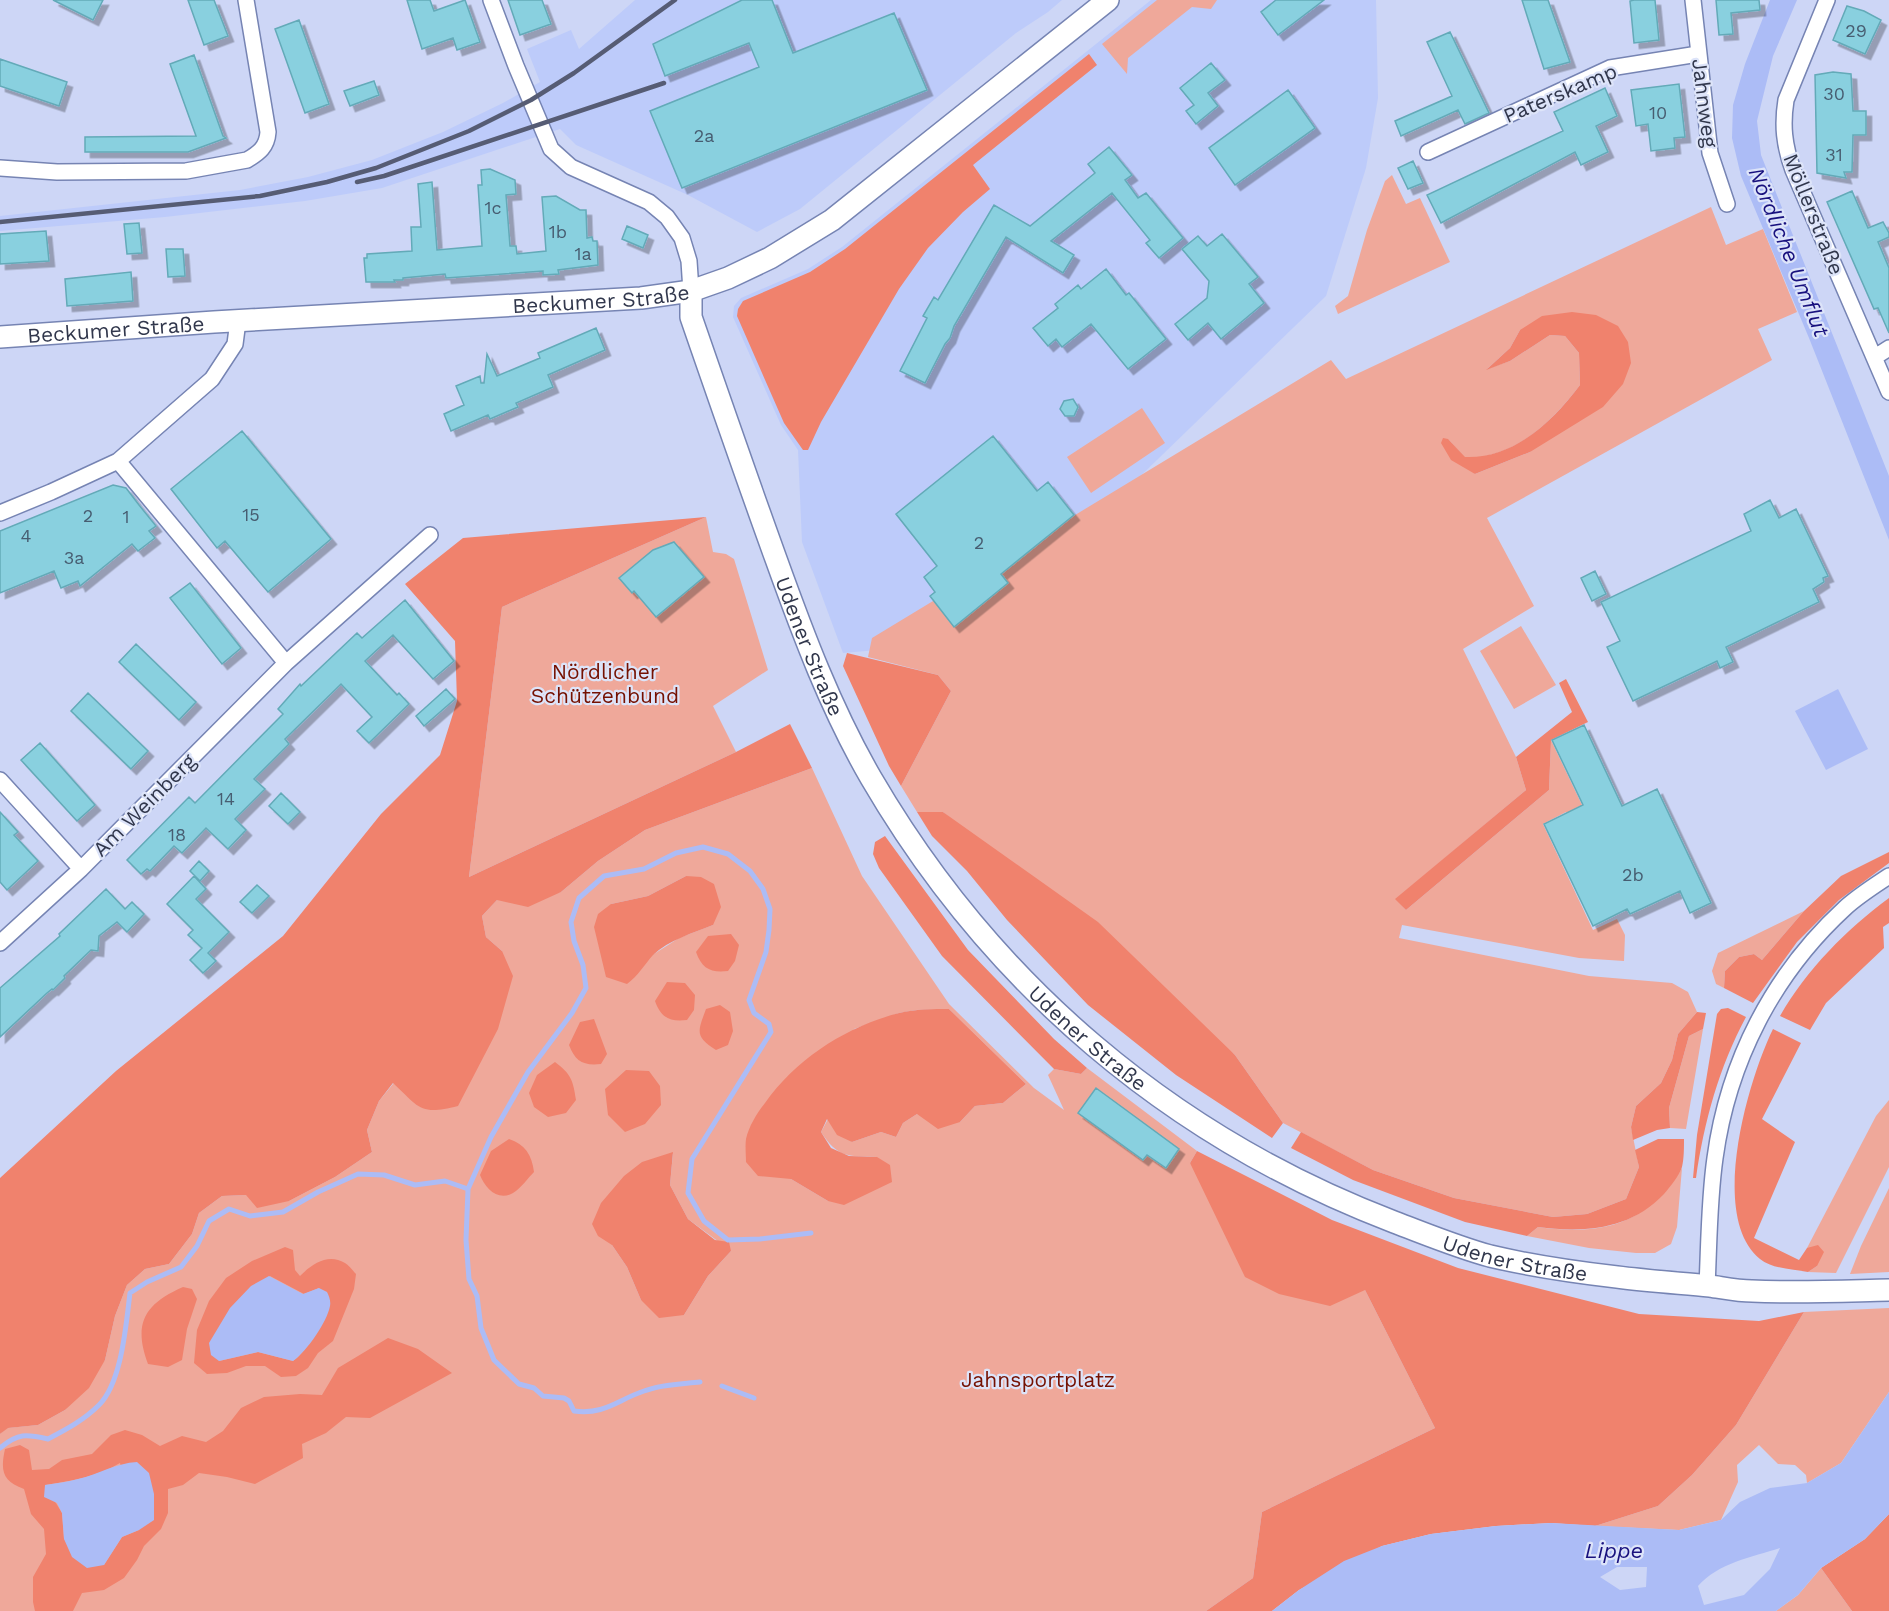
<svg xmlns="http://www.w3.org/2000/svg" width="1889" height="1611" viewBox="0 0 1889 1611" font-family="'Work Sans',sans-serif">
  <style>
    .built { fill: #bdcbfa }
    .green { fill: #efa89a; fill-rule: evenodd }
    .forest { fill: #f0826d; fill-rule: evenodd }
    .water { fill: #acbcf6; fill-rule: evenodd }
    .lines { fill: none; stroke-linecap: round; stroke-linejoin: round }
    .stream { stroke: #acbcf6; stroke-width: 5 }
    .building { fill: #89d0df; stroke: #63aab8; stroke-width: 1.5; filter: url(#shadow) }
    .minor-casing { stroke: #7684b3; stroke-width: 18 }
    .secondary-casing { stroke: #7684b3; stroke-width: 24 }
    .minor { stroke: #fff; stroke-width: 15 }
    .secondary { stroke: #fff; stroke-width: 21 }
    .rail { stroke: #565c74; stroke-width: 4.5 }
    .labels { text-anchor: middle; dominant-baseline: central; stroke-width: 4.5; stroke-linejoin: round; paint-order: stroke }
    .number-label { font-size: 18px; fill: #475d71 }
    .street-label { font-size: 21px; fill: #31374c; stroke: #dde4f9 }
    .park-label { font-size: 21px; fill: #751102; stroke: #dde4f9 }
    .water-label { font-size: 22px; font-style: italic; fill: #18117e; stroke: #dde4f9 }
  </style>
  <defs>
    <filter id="shadow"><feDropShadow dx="5.5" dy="5.5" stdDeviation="0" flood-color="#0004"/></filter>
  </defs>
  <rect width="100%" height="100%" fill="#cdd6f6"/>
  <!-- built -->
  <path class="built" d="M635,0H1062L1048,12L1016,33L800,209L757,232L688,195L576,145L560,129L382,188L305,201L165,217L0,231V216L240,190L308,177L372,160L443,132L503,103L540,82L527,49L571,30L579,49Z
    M1151,0H1376L1378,98L1366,168L1326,296L1091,524L946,644L843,653L802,542L798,450L781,425L733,317L734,306L741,298L808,269L842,247Z"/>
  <!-- green -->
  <path class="green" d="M1157,0H1217L1211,9L1192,7L1128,58L1127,74L1102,44Z
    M1392,175L1406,204L1420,198L1450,262L1338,314L1335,306L1348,296L1367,230L1385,181Z
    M1711,207L1726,245L1763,229L1797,312L1758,329L1772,360L1487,518L1534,606L1463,649L1516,757L1526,790L1396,899L1406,910L1549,790L1551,740L1583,807L1568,815L1566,812L1543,824L1593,930L1617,919L1625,935L1624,961L1579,958L1402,925L1399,938L1589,976L1672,983L1688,992L1697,1012L1678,1034L1672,1060L1661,1083L1636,1106L1631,1127L1639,1167L1626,1199L1587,1214L1553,1217L1454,1198L1373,1170L1283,1123L1235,1055L943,812H917L901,786L951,691L938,675L868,657L872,638L1331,360L1346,379ZM1520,330L1628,342L1530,452L1475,474L1448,439L1465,458C1515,458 1552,422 1580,385L1579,353L1565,336L1550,335L1510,361L1487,369L1510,348Z
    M1142,408L1165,443L1091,493L1067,457Z
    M706,517L713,552L726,554L734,559L768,670L713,706L736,752L469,877L502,607Z
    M1521,626L1556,685L1514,709L1480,651Z
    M812,768L862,876L949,1004L1034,1088L1064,1110L1048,1075L1054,1069L1081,1074L1087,1068L1197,1151L1190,1163L1365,1290L1435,1428L1262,1512L1253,1578L1206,1611H0V1434L7,1428L38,1425L65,1410L105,1360L115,1316L127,1285L145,1269L169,1264L192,1234L199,1213L222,1196L246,1195L289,1201L335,1177L372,1152L367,1130L379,1101L502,951L486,937L482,916L497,900L561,892L598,861L645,830ZM686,876L713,925L679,938L654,954L611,904L648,896ZM949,1009L1026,1084L1003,1103L975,1106L960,1122L917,1114L903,1123L896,1137L881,1132L852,1142L828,1119L821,1132C838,1158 847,1156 877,1157L828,1201L791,1179L854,1029L899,1013L916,1010ZM673,1153L670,1185L688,1219L731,1251L708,1276L684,1315L641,1300L627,1267L612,1245Z
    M1804,911L1762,960L1754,954L1739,957L1725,971L1724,988L1716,984L1712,971L1718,953Z
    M1703,1029L1686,1129L1670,1128L1669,1108L1689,1036Z
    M1889,1100V1167L1836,1273L1808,1272L1817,1266L1807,1248L1876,1116Z
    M1682,1168L1677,1227L1671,1244L1655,1253H1636L1589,1248L1527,1236L1538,1227C1601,1236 1647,1225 1682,1168Z
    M1889,1188V1272L1850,1274L1861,1246Z
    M1889,1308V1392L1841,1463L1807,1483L1806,1475L1795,1465L1778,1464L1759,1445L1737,1465L1738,1482L1721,1520L1679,1530L1595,1526L1658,1506L1692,1475L1736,1425L1804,1312Z
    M1821,1568L1852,1611H1776L1798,1595Z"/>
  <!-- forest -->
  <path class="forest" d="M1089,54L1097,65L973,165L990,189L963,212L928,248L899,289L821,422L808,450H803L784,423L737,316L738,309L743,301L810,272L845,249Z
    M1572,312L1596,315L1618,326L1628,342L1631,363L1623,384L1603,407L1530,452L1475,474L1451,460L1441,443L1443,438L1448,439L1465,457C1514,459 1553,421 1580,385L1579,353L1565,336L1550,335L1510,361L1486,370L1510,348L1520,330L1542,316Z
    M706,517L502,607L469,877L736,752L790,724L812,768L645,830L598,861L561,892L528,907L497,900L482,916L486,937L502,951L513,976L498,1029L458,1106C419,1116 419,1107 393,1083L379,1101L367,1130L372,1152L335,1177L289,1201L257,1208L246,1195L222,1196L199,1213L192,1234L169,1264L145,1269L127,1285L115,1316L105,1360L89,1388L65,1410L38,1425L8,1428L0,1434V1178L116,1071L283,936L381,814L440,755L457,701L455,641L405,584L463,538Z
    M847,653L938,675L951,691L901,786L889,766L843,666Z
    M1566,679L1588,722L1551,740L1549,790L1406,910L1395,899L1526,790L1516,757L1572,712L1559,683Z
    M917,812H943L1098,922L1235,1055L1283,1123L1272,1138L1176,1075L1088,1005L1007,920L967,871L932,836Z
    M885,836L968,950L1054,1039L1087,1068L1081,1074L1054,1069L942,956L879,868L873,854L875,842Z
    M1889,852V863L1839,900L1797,942L1753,1003L1724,988L1725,971L1739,957L1754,954L1762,960L1804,911L1841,876Z
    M686,876L701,877L714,884L721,907L713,925C693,933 669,940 653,955C644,965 638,976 627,984L606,977L594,927L598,914L611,904L648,896Z
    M1889,898V923L1883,927L1884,948L1826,1003L1810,1030L1780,1016C1807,969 1846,930 1889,898Z
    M731,934L739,945L735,961L728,971C711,973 702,969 696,952L708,936Z
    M667,982L685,983L695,995L694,1010L687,1020C670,1022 661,1018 655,1001Z
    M720,1005L730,1012L733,1031L728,1045L716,1050C694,1036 698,1031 706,1009Z
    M1728,1008L1746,1017C1719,1067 1704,1122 1696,1178H1693L1697,1135L1717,1014L1721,1009Z
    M949,1009L1026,1084L1003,1103L975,1106L960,1122L938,1129L917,1114L903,1123L896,1137L881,1132L852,1142L837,1135L827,1119L821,1132L831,1148L849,1156L877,1157L890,1165L892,1182L844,1205L828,1201L791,1179L758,1176L746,1162C746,1155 745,1146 746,1139C749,1126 757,1113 765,1103C797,1058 846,1027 899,1013C915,1009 933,1009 949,1009Z
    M1697,1012L1706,1013L1703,1029L1689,1036L1669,1108L1670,1128L1657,1130L1633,1140L1631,1127L1636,1106L1661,1083L1672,1060L1678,1034Z
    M594,1019L607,1054L601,1064C583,1066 575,1061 569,1045L580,1022Z
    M1773,1029L1801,1043L1762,1119L1795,1142L1754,1238L1799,1260L1807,1248L1818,1245L1824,1252L1817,1266L1808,1272C1793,1269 1772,1269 1760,1259C1708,1217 1748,1080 1773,1029Z
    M555,1062C571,1074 573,1080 576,1100L566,1113L548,1117L534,1107L529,1093L537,1075Z
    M626,1070L649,1071L660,1086L661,1105L645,1124L625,1132L608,1115L605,1089Z
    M1301,1132L1373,1170L1454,1198L1553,1217L1587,1214L1626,1199L1639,1167L1635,1150L1658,1139H1684C1684,1148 1684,1159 1682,1167C1679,1176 1670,1187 1664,1194C1630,1230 1584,1233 1538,1227L1527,1236L1465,1222L1353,1180L1291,1148Z
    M509,1139C525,1144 532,1155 534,1172C528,1178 521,1188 513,1193C498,1202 485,1188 480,1175L491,1151Z
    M1197,1151L1332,1220L1458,1268L1639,1314L1759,1321L1804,1312L1736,1425L1692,1475L1658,1506L1595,1526L1551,1523L1496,1526L1431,1534L1382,1546L1299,1590L1272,1611H1206L1253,1578L1262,1512L1435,1428L1365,1290L1330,1306L1279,1294L1245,1277L1190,1163Z
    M673,1152L670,1185L688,1219L715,1240L729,1242L731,1251L708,1276L684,1315L659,1318L641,1300L627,1267L612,1245L598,1236L592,1224L601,1203L624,1176L642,1162Z
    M285,1247L293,1250L295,1270L300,1276C312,1264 328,1253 345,1263C349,1265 353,1271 356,1274L354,1289L333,1341L318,1353L308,1368L296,1376L281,1377L265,1366H246L227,1373L207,1374L194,1363L197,1330L209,1301L226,1278L252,1261ZM270,1276L304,1294L319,1288C315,1315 317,1344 293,1361L258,1352L219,1361Z
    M183,1287L192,1289L197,1299L187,1329L182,1360L168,1367L148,1364C133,1324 144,1304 183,1287Z
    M388,1338L418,1349L452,1373L370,1418L346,1417L326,1433L302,1444L303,1458L255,1484L227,1477L199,1473L183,1485L168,1489V1513L161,1529L144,1546L137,1560L124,1578L104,1590L82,1593L73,1611H35L33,1602V1577L46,1554L44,1529L31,1514L24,1489C3,1481 0,1472 5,1449L20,1445L29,1450L32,1470L49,1469L62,1460L92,1454L111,1435L125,1430L142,1435L160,1446L182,1436L206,1442L223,1431L241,1408L264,1397L300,1394L322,1395L338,1368ZM120,1463L139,1530L122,1537L104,1565L64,1539L62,1513L45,1485C71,1481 97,1477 120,1463Z
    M1889,1514V1611H1852L1821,1568L1865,1539Z"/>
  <!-- water -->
  <path class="water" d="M1770,0H1797L1773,56L1757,121L1761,155L1889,476V540L1809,338L1741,176L1732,138L1733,105L1745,64Z
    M1838,689L1868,749L1826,770L1795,711Z
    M269,1276L303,1294L319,1288L327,1292C329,1296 331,1301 330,1306C327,1322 307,1351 293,1361L258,1352L219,1361L211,1355L209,1343L230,1308L251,1286Z
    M1889,1392V1514L1865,1539L1821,1568L1798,1595L1776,1611H1272L1299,1590L1344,1561L1382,1546L1431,1534L1496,1526L1551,1523L1679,1530L1721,1520L1740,1502L1770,1488L1807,1483L1841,1463ZM1780,1548L1770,1569L1744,1595L1704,1605L1698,1586C1718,1563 1752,1557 1780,1548ZM1617,1567H1647L1646,1587L1620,1590L1600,1577Z
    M137,1462L149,1473L154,1494V1520L139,1530L122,1537L104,1565L87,1568L72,1557L64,1539L62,1513L57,1503L44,1497L45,1485C56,1483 67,1482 78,1479C99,1474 116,1463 137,1462Z"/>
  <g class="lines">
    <!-- stream -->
    <path class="stream" d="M700,1382C682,1384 662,1384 644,1391C617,1400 605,1415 574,1411L569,1401L564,1398L543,1396L534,1388L519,1384L494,1360L481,1328L477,1296L469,1279L466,1240L468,1189L491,1137L528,1072L572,1013L586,988L583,965L574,941L571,922L579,898L604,876L644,869L676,853L703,847L728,854L750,871L763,889L770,909L769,930L766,952L749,1000L754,1013L769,1024L771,1032L692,1159L688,1193L704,1221L728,1240L760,1239L811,1233
      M722,1386L754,1398
      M0,1448C18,1433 26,1434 48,1439C67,1429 84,1420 99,1405C122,1382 126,1324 130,1293L147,1282L181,1267L197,1246L209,1221L229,1209L250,1216L283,1212L318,1192L358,1174L384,1175L415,1185L445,1181L468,1189"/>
  </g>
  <!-- building -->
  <path class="building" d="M53,0H103L93,20Z
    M188,0H214L228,36L204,45Z
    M407,0H430L434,11L465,0L480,42L457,50L453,38L422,49Z
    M508,0H542L551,24L520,35Z
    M742,0H772L793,53L894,13L927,90L682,188L650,111L759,67L749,43L665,76L653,44Z
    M1276,0H1324L1278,35L1261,12Z
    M1522,0H1548L1570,62L1544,69Z
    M1634,0H1655L1659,40L1634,43L1630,1Z
    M1716,0H1759L1760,10L1731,13L1733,34L1719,35Z
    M1847,6L1864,11L1881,20L1865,54L1833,40Z
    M299,20L329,104L305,113L275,29Z
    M1450,32L1489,113L1465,124L1458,110L1401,136L1395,121L1452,96L1427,42Z
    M194,55L223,136L226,138L188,152H85V137L196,136L170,64Z
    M0,59L67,82L59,106L0,86Z
    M1211,63L1225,80L1208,93L1218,106L1196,124L1186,111L1194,105L1180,88Z
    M1833,72L1851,74L1853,111H1866V135H1853L1852,172H1844L1846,178L1817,173L1815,75Z
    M374,81L379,95L350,106L344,91Z
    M1679,84L1685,137L1674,138L1675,148L1651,151L1648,124L1636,126L1631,90Z
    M1605,88L1617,116L1596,126L1608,152L1581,165L1575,152L1441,223L1427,195L1563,131L1554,112Z
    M1288,90L1315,128L1235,185L1209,148Z
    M1109,147L1132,175L1125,180L1138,198L1146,193L1183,238L1159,258L1146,243L1150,240L1112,193L1051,241L1074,255L1063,273L1006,237L954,326L950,338L945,344L925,383L900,371L927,318L923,316L934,297L938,300L994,205L1030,226L1095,173L1088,164Z
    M1413,161L1423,183L1408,189L1398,168Z
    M490,169L515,180L516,194L506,195L510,246H516L517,254L546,251L542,197L556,196L580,210H586L587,238L592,237L593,241H597L598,265L558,270L559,274L543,275V271L446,278L445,274L403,278V280H394L395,282H366L364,258H367V254L412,251L411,227H421L418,184L432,182L437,250L482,246L478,185H482L481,170Z
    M1852,191L1868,228L1883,222L1889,233V237L1878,242L1889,268V333L1878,308L1874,309L1827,202Z
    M139,223L142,253L127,254L124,224Z
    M627,226L648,235L643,248L622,239Z
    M46,231L49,261L0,264V234Z
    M1222,234L1258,277L1249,284L1264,303L1221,339L1208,323L1188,340L1175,324L1207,298L1209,281L1182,249L1198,236L1207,246Z
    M166,249H183L185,276L168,277Z
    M1106,269L1126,295L1129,293L1166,339L1128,369L1091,324L1062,347L1056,339L1048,346L1033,328L1058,308L1055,304L1078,285L1081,289Z
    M131,272L133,301L67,306L65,279Z
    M596,328L605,350L548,375L553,387L516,403L518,407L490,419L488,415L451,431L444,414L464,405L456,386L480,376L481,383H484L487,354L497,376L540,358L538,353Z
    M1073,399L1078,407L1074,416H1065L1060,409L1064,401Z
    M242,431L331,539L268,592L225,541L217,548L171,489Z
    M993,436L1037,491L1048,482L1074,515L1001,574L1008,583L954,627L930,596L935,592L924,577L937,566L896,514Z
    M113,485L126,488L139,505L156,526L149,531L155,538L138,551L132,544L80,586L78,581L61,588L54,571L0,593V531Z
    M1770,500L1779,518L1796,509L1828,576L1823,578L1824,582L1813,589L1819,602L1726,647L1733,662L1720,668L1717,661L1633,701L1607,647L1620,641L1601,602L1751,531L1744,514Z
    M674,542L704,577L656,617L634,591L632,593L619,578L653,550Z
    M1595,571L1606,594L1592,601L1581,578Z
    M190,583L241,648L222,664L170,598Z
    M405,600L454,661L433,679L393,635L365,661L397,695L399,693L409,704L369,743L357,731L372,717L341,684L285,739L289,744L254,779L265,789L235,819L246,830L228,849L206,828L182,853L174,846L150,871L147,869L141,874L127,860L189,797L195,803L283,714L278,709L300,684L301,686L357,633L362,638Z
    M136,644L196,702L179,720L119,662Z
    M446,689L455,699L424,726L416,716Z
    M88,693L148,751L131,769L71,711Z
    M1584,725L1622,806L1657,789L1711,903L1690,913L1680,891L1630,914L1627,909L1593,926L1544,824L1583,805L1552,740Z
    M40,743L95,805L77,821L21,760Z
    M281,793L300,812L288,824L269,806Z
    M0,812L18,832L14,835L38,861L7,890L0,882Z
    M199,861L209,871L200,881L190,871Z
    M194,876L206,889L196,899L229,932L208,953L216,961L203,973L190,960L202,948L188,935L193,930L167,904Z
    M257,885L269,896L252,913L240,902Z
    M106,889L125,909L132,902L144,914L127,932L117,922L99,936L98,951L91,950L64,976L65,978L53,990L52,989L47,993L0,1037V988L60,936L59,934Z
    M1096,1088L1179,1149L1166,1168L1147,1155L1143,1160L1078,1113Z"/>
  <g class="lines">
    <defs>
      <path id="minor" d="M491,0L516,66L551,149L571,167L649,202L667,217L682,238L689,261L691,291
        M1693,0L1710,153L1727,204
        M1827,0L1786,100C1782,125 1784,145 1793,170L1889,392
        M1428,152L1610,68L1698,54
        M0,168L57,172L186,171L247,160C259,153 267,147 268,132L246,0
        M1875,357L1889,348
        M118,461L286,663
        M0,513L51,492L118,461L212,379L235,344L238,321
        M0,780L81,869
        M0,943L81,869L286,663L430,535
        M1707,1286C1709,1244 1709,1200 1715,1158C1728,1062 1773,974 1845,908C1858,896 1874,886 1889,876"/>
      <g id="secondary">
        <path id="s1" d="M691,291V317C719,398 747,479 776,559C803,634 831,709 871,778C991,984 1171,1137 1394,1222C1426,1234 1457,1247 1490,1256C1532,1266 1574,1272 1617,1277C1648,1281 1679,1283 1710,1286C1724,1288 1738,1291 1752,1291C1798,1293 1843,1291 1889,1290"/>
        <path id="s2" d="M0,337L214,322L641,298L691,291L728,278L770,258L832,220L1108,0"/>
      </g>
    </defs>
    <!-- minor casing -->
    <use href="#minor" class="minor-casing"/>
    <!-- secondary casing -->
    <use href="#secondary" class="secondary-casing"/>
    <!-- minor -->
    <use href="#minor" class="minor"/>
    <!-- secondary -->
    <use href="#secondary" class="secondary"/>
    <!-- rail -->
    <path class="rail" d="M357,182L384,176L664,83
      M0,222L260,196L327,182L376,168L469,131L531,100L574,73L675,0"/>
  </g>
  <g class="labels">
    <!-- number labels -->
    <g class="number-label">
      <text x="1856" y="30">29</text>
      <text x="1834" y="93">30</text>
      <text x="1658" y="112">10</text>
      <text x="704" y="135">2a</text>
      <text x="1834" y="154">31</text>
      <text x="493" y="207">1c</text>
      <text x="558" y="231">1b</text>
      <text x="583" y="253">1a</text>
      <text x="251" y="514">15</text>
      <text x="88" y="515">2</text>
      <text x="126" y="516">1</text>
      <text x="26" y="535">4</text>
      <text x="979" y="542">2</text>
      <text x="74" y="557">3a</text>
      <text x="226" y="798">14</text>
      <text x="177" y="834">18</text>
      <text x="1633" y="874">2b</text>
    </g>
    <!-- street labels -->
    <g class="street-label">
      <text transform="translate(1560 93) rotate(-23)">Paterskamp</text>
      <text transform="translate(1705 103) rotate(83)">Jahnweg</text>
      <text transform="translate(1814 214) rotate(68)">Möllerstraße</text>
      <text stroke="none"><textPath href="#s2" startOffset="602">Beckumer Straße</textPath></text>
      <text stroke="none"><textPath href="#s2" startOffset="116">Beckumer Straße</textPath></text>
      <text stroke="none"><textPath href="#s1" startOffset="376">Udener Straße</textPath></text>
      <text transform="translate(144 805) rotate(-45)">Am Weinberg</text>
      <text stroke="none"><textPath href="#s1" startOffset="862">Udener Straße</textPath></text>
      <text stroke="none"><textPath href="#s1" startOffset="1348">Udener Straße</textPath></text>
    </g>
    <!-- park labels -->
    <g class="park-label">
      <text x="605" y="671">Nördlicher<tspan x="605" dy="24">Schützenbund</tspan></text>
      <text x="1038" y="1379">Jahnsportplatz</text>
    </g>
    <!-- water labels -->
    <g class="water-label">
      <text transform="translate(1789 252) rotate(68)">Nördliche Umflut</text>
      <text x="1614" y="1550">Lippe</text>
    </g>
  </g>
</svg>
